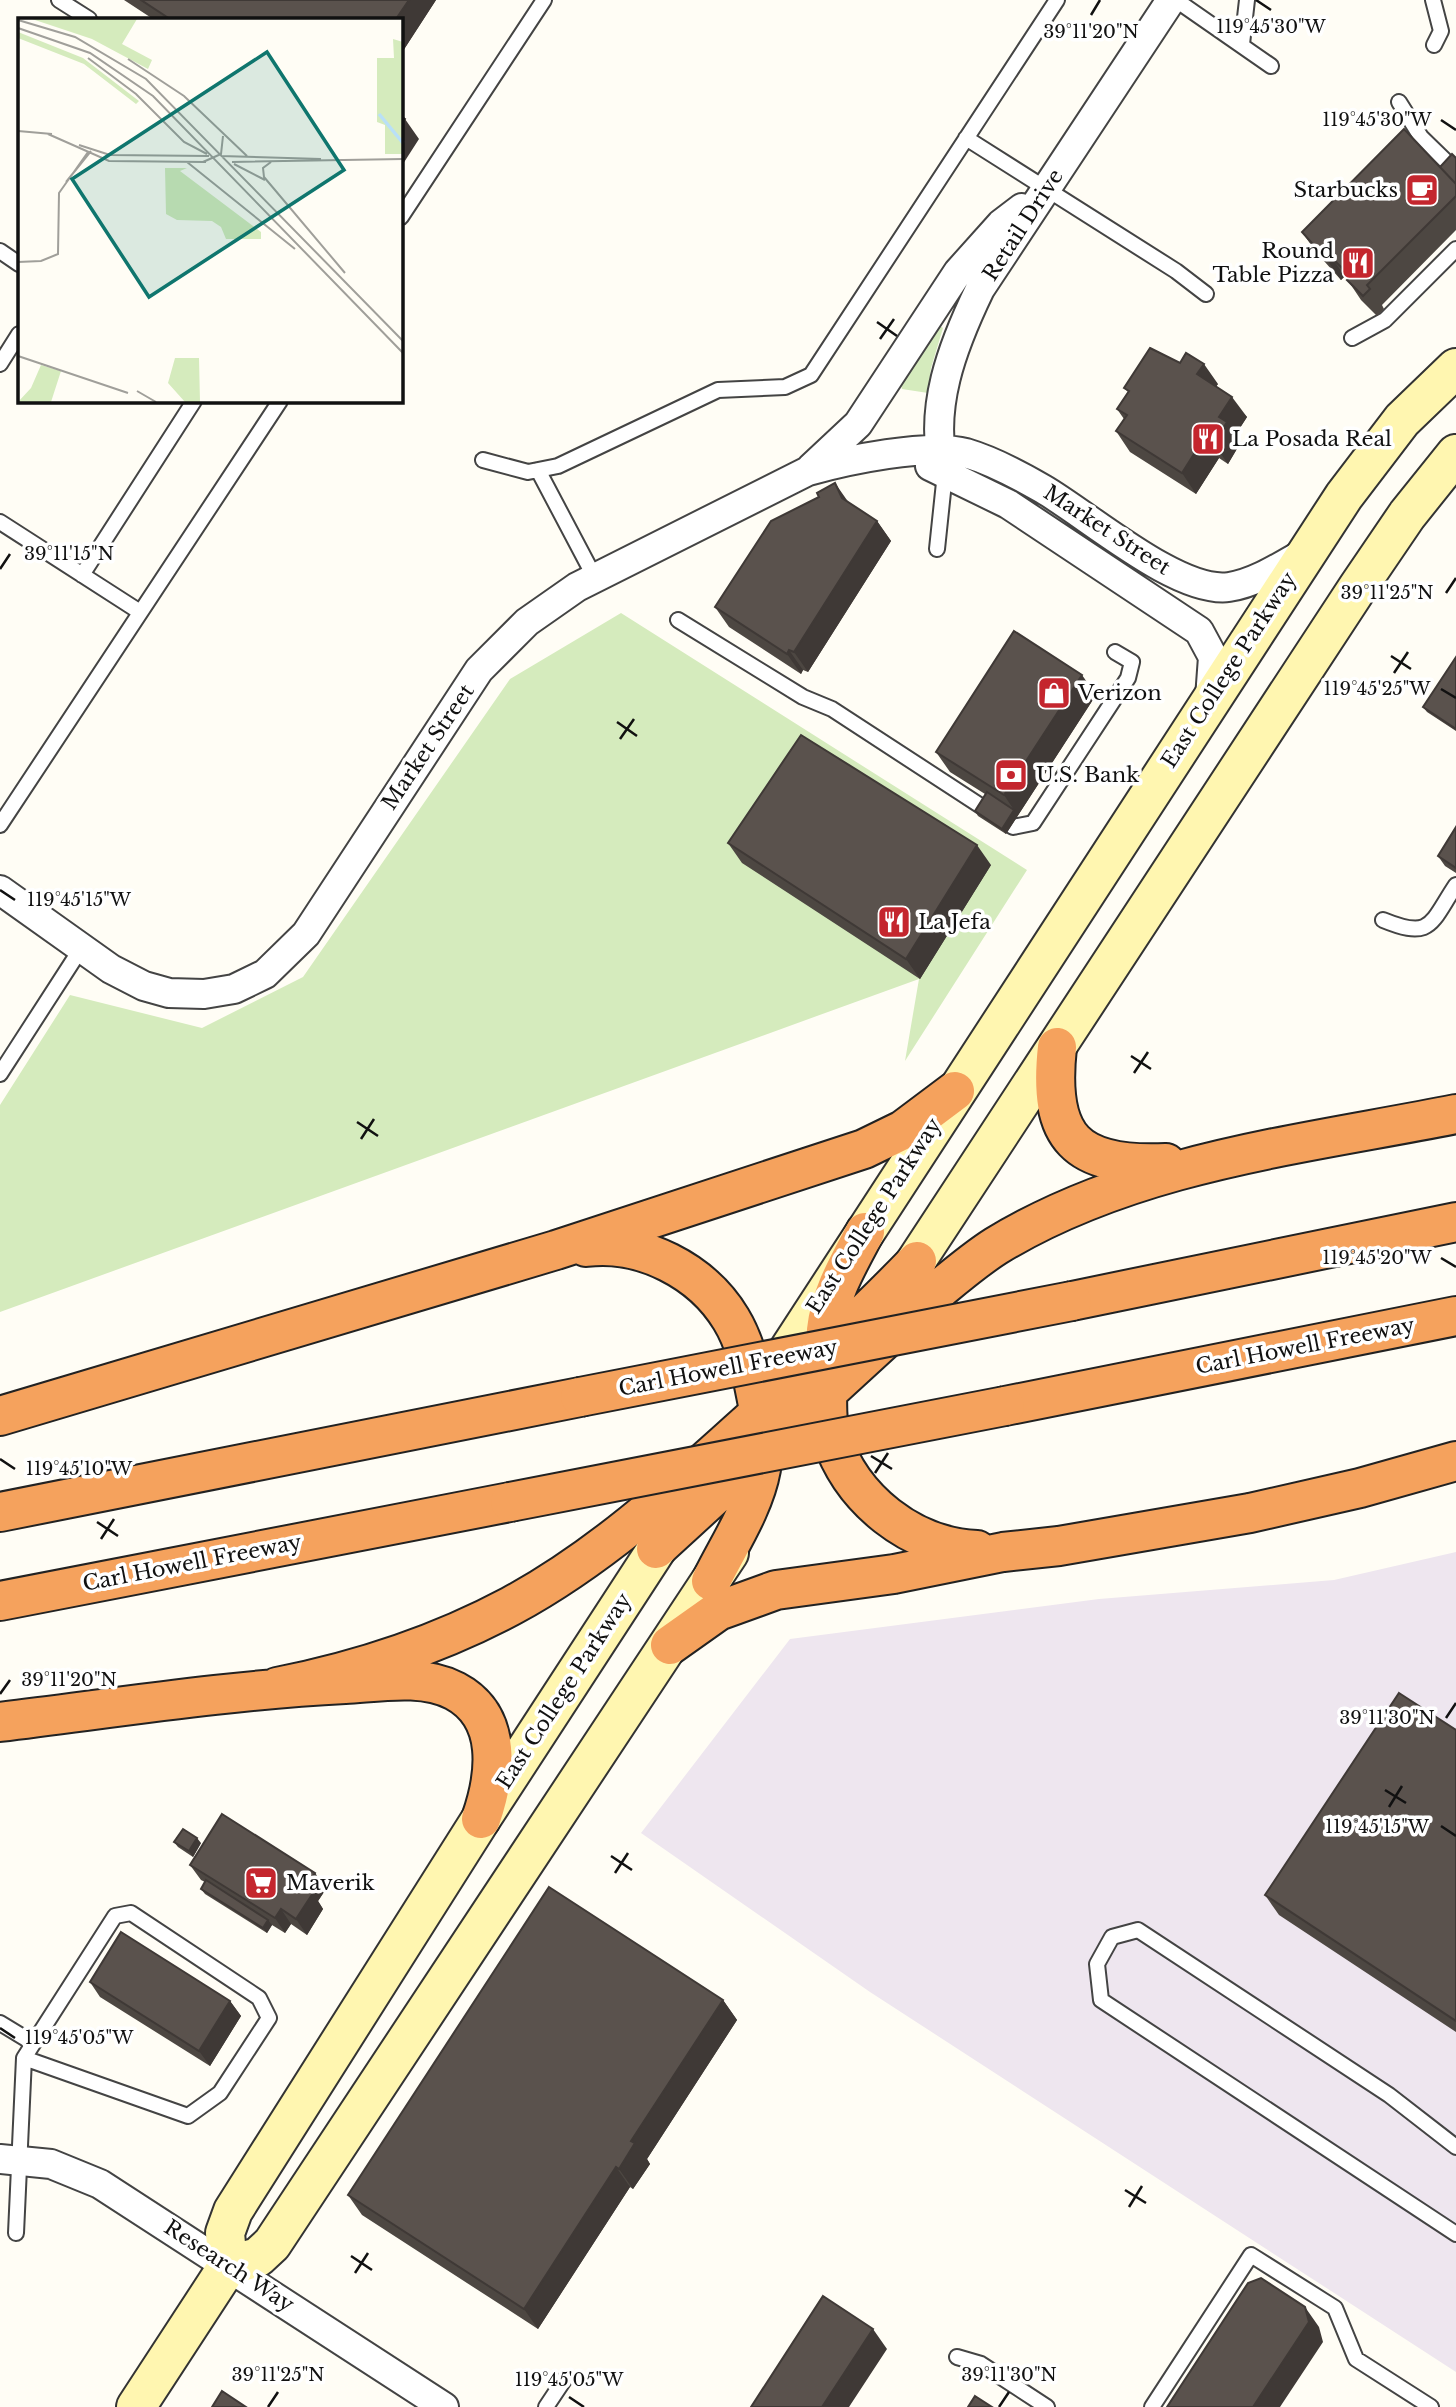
<svg xmlns="http://www.w3.org/2000/svg" width="1456" height="2407" viewBox="0 0 1456 2407" font-family="'Libre Baskerville',serif">
  <style>
    .industrial { fill: #eee6ef }
    .green { fill: #d5ebbd }
    .lines { fill: none; stroke-linecap: round; stroke-linejoin: round }
    .service-casing { stroke: #444; stroke-width: 18 }
    .minor-casing { stroke: #444; stroke-width: 32 }
    .secondary-casing { stroke: #333; stroke-width: 42 }
    .motorway-casing { stroke: #222; stroke-width: 42 }
    .service { stroke: #fff; stroke-width: 14 }
    .minor { stroke: #fff; stroke-width: 28 }
    .secondary { stroke: #fff6b0; stroke-width: 38 }
    .motorway { stroke: #f5a25d; stroke-width: 38 }
    .motorway-bridge-casing { stroke: #222; stroke-width: 42; stroke-linecap: butt }
    .motorway-bridge { stroke: #f5a25d; stroke-width: 38 }
    .wall { fill: #4d4742 }
    .shaded-wall { fill: #3f3936 }
    .building { fill: #5a524d; stroke: #3f3936; stroke-width: 2 }
    .ticks { fill: none; stroke: #111; stroke-width: 2.5 }
    .labels { text-anchor: middle; dominant-baseline: central; stroke-width: 7; stroke-linejoin: round; paint-order: stroke }
    .poi-label { font-size: 21px; fill: #111; stroke: #fff; text-anchor: start }
    .street-label { font-size: 21px; fill: #111; stroke: #fff }
    .inset-river { fill: none; stroke: #b9e0f7; stroke-width: 3.5 }
    .inset-road { fill: none; stroke: #a09f9a; stroke-width: 2 }
    .view { fill: #0f766e; fill-opacity: 0.15; stroke: #0f766e; stroke-width: 3.5 }
    .inset-edge { fill: none; stroke: #111; stroke-width: 3.5 }
    .ticks-label { font-size: 18px; text-anchor: middle; fill: #111; stroke: #fff; stroke-width: 7; stroke-linejoin: round; paint-order: stroke }
  </style>
  <rect width="100%" height="100%" fill="#fffdf5"/>
  <!-- industrial -->
  <path class="industrial" d="M1456,1552V2372L870,1992L641,1833L790,1639L1099,1599L1334,1580Z"/>
  <!-- green -->
  <path class="green" d="M939,325L943,328L931,368L928,393L902,389L901,385Z
    M621,613L1027,870L905,1061L919,979L0,1312V1105L70,995L202,1028L303,977L510,679Z"/>
  <g class="lines">
    <defs>
      <path id="service" d="M59,0L89,19
        M1176,0L1271,66
        M1433,0L1441,31L1434,45
        M1242,44L1247,0
        M1399,102L1421,137L1456,171
        M966,138L1176,271L1206,294
        M401,217L544,0
        M0,251L19,264
        M1352,338L1385,320L1456,249
        M0,364L19,334
        M483,460L528,472L558,466L718,390L785,387L811,375L1057,0
        M538,470L595,578
        M0,522L140,612
        M937,549L945,473
        M82,575L194,401
        M678,620L803,697L832,709L1013,827L1033,823L1128,678L1132,662L1115,652
        M0,825L280,401
        M1383,920C1432,940 1430,924 1456,885
        M0,1074L82,947
        M0,2023L33,2043
        M1456,2147L1389,2095L1138,1930L1112,1937L1097,1964L1101,2000L1456,2234
        M16,2233L24,2058L115,1916L131,1913L259,1998L269,2018L220,2093L188,2116L24,2058
        M957,2357L981,2364L1047,2407
        M546,2407L564,2380
        M1152,2407L1251,2255L1335,2308L1356,2359L1431,2407"/>
      <path id="minor" d="M930,466L1008,504L1199,631L1213,657L1210,698
        M811,468L858,424L958,272L1001,224L1022,208
        M945,473C927,410 953,345 980,289L1171,0
        M0,890L111,969L144,986L169,993L204,994L234,989L265,974L306,934L479,670L527,622L577,587L808,471C847,460 927,443 966,453C993,461 1019,475 1043,489C1088,515 1178,594 1229,587C1256,583 1283,565 1306,552
        M0,2159L51,2164L100,2184L444,2407"/>
      <path id="secondary" d="M897,1290L1358,587L1407,515L1456,454
        M771,1377L1344,496L1402,420L1456,368
        M228,2266L258,2257L272,2244L729,1553
        M136,2407L228,2266L225,2233L233,2211L481,1819L675,1521"/>
      <path id="motorway" d="M1057,1047C1047,1139 1076,1167 1166,1163
        M865,1232C848,1264 830,1294 826,1330C824,1346 826,1363 827,1378C828,1396 825,1420 831,1437C852,1500 911,1547 977,1550
        M586,1247C642,1240 702,1271 731,1319C745,1342 751,1369 756,1395C761,1418 765,1445 761,1469C754,1508 728,1546 711,1581
        M1072,1301L1456,1222
        M1005,1406L1456,1316
        M0,1416L556,1250L864,1149L903,1130L955,1091
        M0,1512L580,1397
        M656,1549L941,1288C959,1273 977,1258 996,1246C1134,1162 1300,1145 1456,1114
        M0,1601L510,1502
        M670,1645L718,1611L776,1590L894,1574L1003,1552L1059,1546L1250,1513L1360,1488L1456,1461
        M277,1687C358,1671 438,1645 511,1606C600,1558 675,1489 749,1422C806,1370 863,1317 917,1261
        M0,1722C115,1708 229,1690 345,1684C380,1682 423,1674 455,1691C504,1717 496,1776 481,1819"/>
    </defs>
    <!-- service casing -->
    <use href="#service" class="service-casing"/>
    <!-- minor casing -->
    <use href="#minor" class="minor-casing"/>
    <!-- secondary casing -->
    <use href="#secondary" class="secondary-casing"/>
    <!-- motorway casing -->
    <use href="#motorway" class="motorway-casing"/>
    <!-- service -->
    <use href="#service" class="service"/>
    <!-- minor -->
    <use href="#minor" class="minor"/>
    <!-- secondary -->
    <use href="#secondary" class="secondary"/>
    <!-- motorway -->
    <use href="#motorway" class="motorway"/>
    <defs>
      <path id="motorway-bridge" d="M580,1397L1072,1301
        M510,1502L1005,1406"/>
    </defs>
    <!-- motorway-bridge casing -->
    <use href="#motorway-bridge" class="motorway-bridge-casing"/>
    <!-- motorway-bridge -->
    <use href="#motorway-bridge" class="motorway-bridge"/>
  </g>
  <!-- wall -->
  <path class="wall" d="M124,0H436L401,54V19H153Z
    M1456,158V230L1382,305L1384,309L1377,316L1361,300L1345,276L1341,280L1316,252L1302,232Z
    M1218,384L1216,386L1247,417L1236,434L1241,442L1228,464L1219,458L1196,494L1130,452L1116,431L1124,419L1117,409L1128,392L1124,388Z
    M849,503L877,521L891,541L808,672L803,670L801,674L729,627L715,607Z
    M1456,657V731L1427,712L1423,707Z
    M1096,695L1006,834L978,816L975,811L985,794L950,772L936,752Z
    M1456,827V873L1445,866L1438,856Z
    M728,843L991,865L920,979L742,863Z
    M1456,1730V2032L1279,1915L1265,1895Z
    M174,1842L201,1843L193,1857L178,1847Z
    M190,1865L315,1873L326,1889L318,1901L323,1909L307,1935L291,1924L285,1933L272,1925L267,1933L205,1894L201,1889L205,1882L201,1880Z
    M90,1982L230,2001L241,2016L210,2066L100,1997Z
    M723,2000L737,2020L647,2159L650,2164L633,2189L630,2187L538,2329L362,2215L348,2195Z"/>
  <!-- shaded-wall -->
  <path class="shaded-wall" d="M409,0H436L401,54V19H396Z
    M405,119L419,139L401,167V126Z
    M1330,256L1345,276L1341,280L1327,260Z
    M1204,364L1218,384L1211,394L1197,374Z
    M1232,397L1247,417L1236,434L1241,442L1228,464L1214,444L1219,417Z
    M1204,438L1219,458L1196,494L1182,473Z
    M835,483L849,503L842,498Z
    M877,521L891,541L808,672L794,652Z
    M789,650L803,670L801,674L787,654Z
    M1082,675L1096,695L1006,834L1002,829L1014,810L1004,795Z
    M977,845L991,865L920,979L906,959Z
    M197,1838L201,1843L193,1857L189,1851Z
    M315,1873L326,1889L318,1901L323,1909L307,1935L296,1919L305,1889Z
    M281,1909L291,1924L285,1933L275,1918Z
    M268,1920L272,1925L267,1933L263,1928Z
    M723,2000L737,2020L647,2159L650,2164L633,2189L619,2169L631,2141Z
    M230,2001L241,2016L210,2066L199,2051Z
    M616,2167L630,2187L538,2329L524,2309Z
    M1305,2307L1319,2327L1323,2342L1280,2407H1253Z
    M873,2329L887,2349L849,2407H822Z"/>
  <!-- building -->
  <path class="building" d="M141,0H409L396,19H170Z
    M401,116L405,119L401,126Z
    M1404,129L1456,184V196L1367,285L1370,289L1363,296L1347,280L1351,277L1330,256L1327,260L1302,232Z
    M1452,154L1456,158V184L1440,167Z
    M1150,348L1180,363L1186,353L1204,364L1197,374L1232,397L1219,417L1227,422L1214,444L1204,438L1182,473L1116,431L1127,415L1117,409L1129,391L1124,388Z
    M835,483L842,498L877,521L794,652L789,650L787,654L715,607L771,521L819,497L817,493Z
    M1014,631L1082,675L1004,795L936,752Z
    M1456,657V729L1423,707Z
    M801,735L977,845L906,959L728,843Z
    M987,792L1014,810L1002,829L975,811Z
    M1456,827V868L1438,856Z
    M1399,1693L1456,1730V2021L1265,1895Z
    M222,1814L315,1873L305,1889L313,1893L296,1919L281,1909L275,1918L190,1865Z
    M183,1829L197,1838L189,1851L174,1842Z
    M206,1880L268,1920L263,1928L201,1889Z
    M549,1887L723,2000L631,2141L635,2143L619,2169L616,2167L524,2309L348,2195Z
    M121,1932L230,2001L199,2051L90,1982Z
    M1261,2278L1305,2307L1309,2322L1253,2407H1167L1248,2283Z
    M823,2296L873,2329L822,2407H751Z
    M222,2391L246,2407H212Z
    M975,2396L992,2407H968Z"/>
  <!-- ticks -->
  <path class="ticks" d="M1256,0L1271,10M1091,15L1100,0M1441,120L1456,130M877,322L897,336M880,339L894,319M0,569L10,554M1446,593L1456,578M1391,656L1411,669M1394,673L1408,652M1441,689L1456,698M617,722L637,736M620,739L634,719M0,890L15,900M1131,1056L1151,1069M1134,1073L1148,1052M357,1122L378,1136M361,1139L374,1119M1441,1258L1456,1267M871,1456L892,1469M0,1459L15,1469M875,1473L888,1453M97,1522L118,1536M101,1539L114,1519M0,1694L10,1680M1446,1718L1456,1703M1385,1790L1406,1803M1389,1807L1402,1786M1441,1826L1456,1836M611,1856L632,1870M615,1873L628,1853M0,2028L15,2038M1125,2190L1146,2203M1129,2207L1142,2186M351,2256L372,2270M355,2273L368,2253M569,2397L584,2407M268,2407L278,2392M999,2407L1009,2392"/>
  <!-- icons -->
  <defs>
    <symbol id="cafe-square" viewBox="-11 -11 22 22"><rect x="-9" y="-9" width="18" height="18" rx="4" fill="#c4262e" stroke="#fff"/><path d="M-5.5-4.5H6V0H3Q3 3.5 0 3.5H-2.5Q-5.5 3.5-5.5 0ZM3-3.2v2h1.7v-2ZM-6 4.5H4V6H-6Z" fill="#fff"/></symbol>
    <symbol id="restaurant-square" viewBox="-11 -11 22 22"><rect x="-9" y="-9" width="18" height="18" rx="4" fill="#c4262e" stroke="#fff"/><path d="M-5-6h1v4h1v-4h1v4h1v-4h1v5L-1.5 .5V6h-2V.5L-5-1ZM5-6V6H3V1.5H1.5Q1.5-4 5-6Z" fill="#fff"/></symbol>
    <symbol id="shop-square" viewBox="-11 -11 22 22"><rect x="-9" y="-9" width="18" height="18" rx="4" fill="#c4262e" stroke="#fff"/><path d="M-5-2.5h2.3a2.7 3.5 0 0 1 5.4 0H5L5.5 6h-11ZM-1.5-2.5h3a1.5 2.3 0 0 0-3 0Z" fill="#fff"/></symbol>
    <symbol id="bank-square" viewBox="-11 -11 22 22"><rect x="-9" y="-9" width="18" height="18" rx="4" fill="#c4262e" stroke="#fff"/><path d="M-6-4H6V4H-6ZM0-2.3a2.3 2.3 0 1 0 0 4.6a2.3 2.3 0 1 0 0-4.6Z" fill="#fff"/></symbol>
    <symbol id="supermarket-square" viewBox="-11 -11 22 22"><rect x="-9" y="-9" width="18" height="18" rx="4" fill="#c4262e" stroke="#fff"/><path d="M-6-5.5h2.5l.6 2H6L4.5 2H-2.5L-4.4-4H-6ZM-1.5 3.2a1.3 1.3 0 1 0 .1 0ZM3 3.2a1.3 1.3 0 1 0 .1 0Z" fill="#fff"/></symbol>
  </defs>
  <g fill-rule="evenodd">
    <use href="#cafe-square" x="1403" y="171" width="38" height="38"/>
    <use href="#restaurant-square" x="1339" y="244" width="38" height="38"/>
    <use href="#restaurant-square" x="1189" y="420" width="38" height="38"/>
    <use href="#shop-square" x="1035" y="674" width="38" height="38"/>
    <use href="#bank-square" x="992" y="756" width="38" height="38"/>
    <use href="#restaurant-square" x="875" y="903" width="38" height="38"/>
    <use href="#supermarket-square" x="242" y="1864" width="38" height="38"/>
  </g>
  <g class="labels">
    <!-- poi labels -->
    <g class="poi-label">
      <text x="1398" y="190" text-anchor="end">Starbucks</text>
      <text x="1334" y="251" text-anchor="end">Round<tspan x="1334" dy="24">Table Pizza</tspan></text>
      <text x="1232" y="439">La Posada Real</text>
      <text x="1078" y="693">Verizon</text>
      <text x="1036" y="775">U.S. Bank</text>
      <text x="918" y="922">La Jefa</text>
      <text x="286" y="1883">Maverik</text>
    </g>
    <!-- street labels -->
    <g class="street-label">
      <text transform="translate(1023 225) rotate(-57)">Retail Drive</text>
      <text transform="translate(1107 530) rotate(33)">Market Street</text>
      <text transform="translate(1229 670) rotate(-57)">East College Parkway</text>
      <text transform="translate(428 747) rotate(-56)">Market Street</text>
      <text transform="translate(874 1216) rotate(-57)">East College Parkway</text>
      <text transform="translate(1305 1346) rotate(-11)">Carl Howell Freeway</text>
      <text transform="translate(728 1368) rotate(-11)">Carl Howell Freeway</text>
      <text transform="translate(192 1563) rotate(-11)">Carl Howell Freeway</text>
      <text transform="translate(564 1691) rotate(-57)">East College Parkway</text>
      <text transform="translate(229 2266) rotate(33)">Research Way</text>
    </g>
  </g>
  <!-- overview -->
  <g transform="translate(18 18)">
    <rect width="385" height="385" fill="#fffdf5"/>
    <path d="M14,1H119L104,26L134,42L130,51L74,21ZM0,14L65,40L121,83L118,86L66,46L0,20ZM375,21L385,24V136H367V107L359,104V40H376ZM147,150H169L162,153L243,214V221H208L203,209L194,203L159,202L148,196ZM157,340H181L182,384H167L150,365ZM23,347L43,353L33,384H0L13,370Z" fill="#d5ebbd"/>
    <path class="inset-river" d="M361,96L385,125"/>
    <path class="inset-road" d="M0,2L57,19L128,61L385,323M0,10L72,35L135,78L385,335M70,40L118,76L166,124L189,136M110,41L166,78L229,138M0,113L34,116M30,116L91,143L188,144M61,127L92,137L191,138M203,138L303,141M169,144L277,231M185,144L203,136L205,118M214,144L385,141M253,144L245,150L246,159L327,255M216,146L247,162M48,164L73,133M0,244L23,243L40,236L41,175L70,134M0,338L110,375M119,373L138,384"/>
    <path class="view" d="M249,34L326,152L131,279L54,161Z"/>
    <rect width="385" height="385" class="inset-edge"/>
  </g>
  <g class="ticks-label">
    <text x="1271" y="33">119°45'30"W</text>
    <text x="1091" y="38">39°11'20"N</text>
    <text x="1377" y="126">119°45'30"W</text>
    <text x="69" y="560">39°11'15"N</text>
    <text x="1387" y="599">39°11'25"N</text>
    <text x="1377" y="695">119°45'25"W</text>
    <text x="79" y="906">119°45'15"W</text>
    <text x="1377" y="1264">119°45'20"W</text>
    <text x="79" y="1475">119°45'10"W</text>
    <text x="69" y="1686">39°11'20"N</text>
    <text x="1387" y="1724">39°11'30"N</text>
    <text x="1377" y="1833">119°45'15"W</text>
    <text x="79" y="2044">119°45'05"W</text>
    <text x="278" y="2381">39°11'25"N</text>
    <text x="1009" y="2381">39°11'30"N</text>
    <text x="569" y="2386">119°45'05"W</text>
  </g>
</svg>
